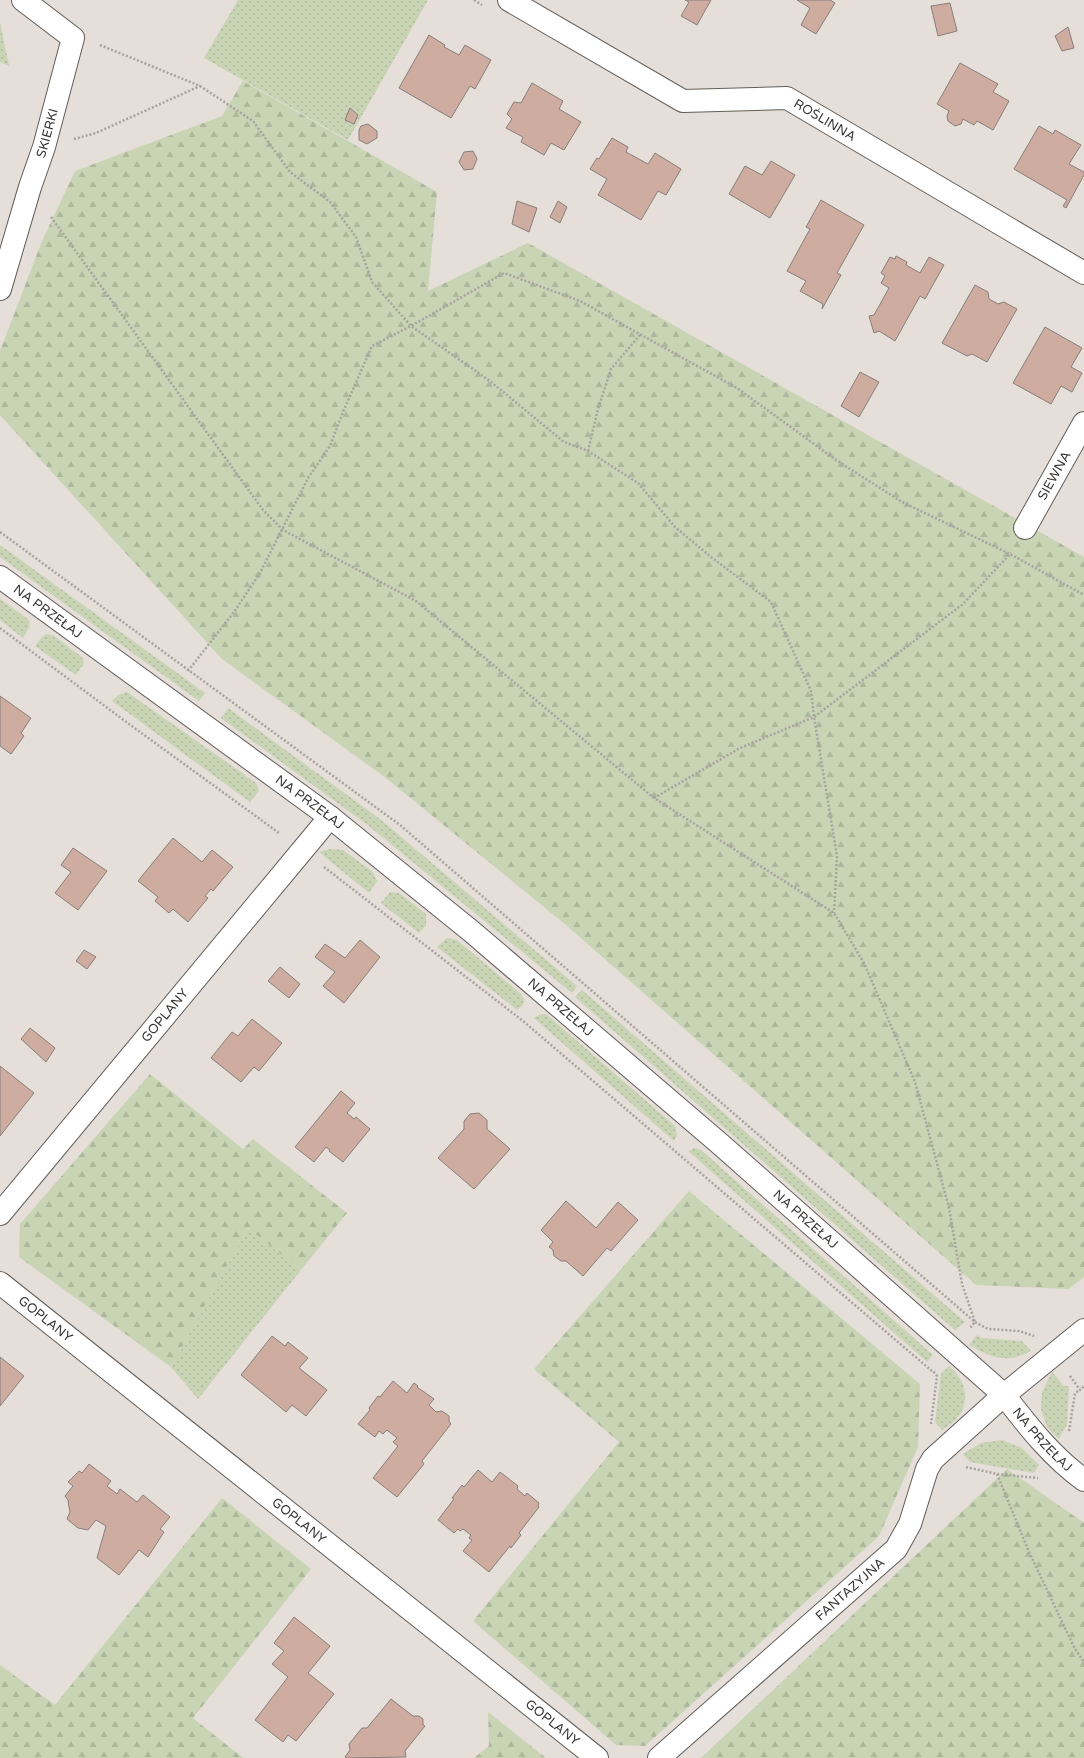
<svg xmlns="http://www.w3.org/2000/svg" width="1084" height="1758" viewBox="0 0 1084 1758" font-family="'Varela Round',sans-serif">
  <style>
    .grass { fill: url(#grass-dots) }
    .forest { fill: url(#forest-firs) }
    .building { fill: #cfaca0; stroke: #867f7c }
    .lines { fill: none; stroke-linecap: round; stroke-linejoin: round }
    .minor-casing { stroke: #635d58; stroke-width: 24 }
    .path { stroke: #a7a29e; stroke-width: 2.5; stroke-dasharray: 2 2; stroke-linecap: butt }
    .minor { stroke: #fff; stroke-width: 22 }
    .labels { text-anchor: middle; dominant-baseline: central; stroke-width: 3; stroke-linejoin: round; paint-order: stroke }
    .street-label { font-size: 13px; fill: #393735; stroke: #e5ded9 }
  </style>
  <defs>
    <pattern id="grass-dots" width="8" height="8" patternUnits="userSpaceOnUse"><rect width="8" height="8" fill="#c9d4b5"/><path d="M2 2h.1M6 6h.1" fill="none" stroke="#adb79c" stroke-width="1.8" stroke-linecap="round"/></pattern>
    <pattern id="forest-firs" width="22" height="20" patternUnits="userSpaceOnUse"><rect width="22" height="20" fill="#c9d4b5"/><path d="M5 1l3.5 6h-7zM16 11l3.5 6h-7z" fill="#adb79c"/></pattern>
  </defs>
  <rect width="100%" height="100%" fill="#e5ded9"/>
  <!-- grass -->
  <path class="grass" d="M238,0H428L348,140L204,58Z
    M0,22L9,66L0,62Z
    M0,545L205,693L199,701L0,557Z
    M0,599L29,620L30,626L23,638L0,620Z
    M47,634L54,636L82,657L84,663L76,675L35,646L42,637Z
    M127,692L256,783L259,791L250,802L112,701L118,695Z
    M228,708L380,819L577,986L572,993L369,826L221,718Z
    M330,849L343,850L373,872L377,881L369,893L319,852Z
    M390,892L399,893L426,914V925L419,933L381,903Z
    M447,938L457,940L521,994L524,999L523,1005L517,1010L437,947Z
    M582,990L965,1322L955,1330L575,997Z
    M546,1014L675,1126L677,1135L674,1141L534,1018L539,1015Z
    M694,1148L701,1150L933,1355L927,1362L688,1151Z
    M248,1228L301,1270L198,1399L171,1367Z
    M977,1335L981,1338L1022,1341L1031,1351C1007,1364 992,1358 969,1345Z
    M949,1366C973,1386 970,1416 942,1430L935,1422L941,1374Z
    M1052,1372L1064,1386H1069L1067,1424L1059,1439L1047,1427L1041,1409L1042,1392Z
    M1002,1440L1022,1448L1039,1465L1034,1473L970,1462L963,1454L981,1443Z"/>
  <!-- forest -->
  <path class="forest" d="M243,81L437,192L428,291L528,243L1084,557V1277L1069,1289L976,1285L566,925L386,778L222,659L0,415V351L42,241L75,171L222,116Z
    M150,1074L243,1149L253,1139L347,1213L301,1270L248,1228L171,1367L19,1257L20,1224Z
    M689,1191L920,1384L918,1447L879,1536L645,1746L616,1745L473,1621L619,1442L534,1369Z
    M1007,1469L1084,1523V1758H701Z
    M222,1498L311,1569L193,1718L243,1758H0V1665L55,1705Z
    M488,1712L546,1758H474L489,1746Z"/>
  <!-- building -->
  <path class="building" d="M685,0H711L697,25L681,16L689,2Z
    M797,0H830L835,3L816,34L801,25L810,8Z
    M950,3L957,31L938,36L931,6Z
    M1068,27L1074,48L1062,51L1055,36Z
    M429,35L445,45L444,47L459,55L465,45L491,60L475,89L470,86L451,118L399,88Z
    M960,63L998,84L993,92L1009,101L993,130L977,121L974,125L963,119L961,124L955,126L948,121L947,116L949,111L937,104Z
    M532,83L563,101L559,109L581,122L564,150L551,143L544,155L521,142L523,137L506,128L512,119L507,114L514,102L521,103Z
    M350,108L358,115L354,124L345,120Z
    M368,124L377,131V138L367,144L359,140V130L361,126Z
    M1039,126L1053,134L1055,130L1081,145L1069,164L1084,172V175L1066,208L1063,206L1067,200L1014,169Z
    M612,138L628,147L626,152L648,164L655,153L681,169L666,195L658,191L641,220L598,195L607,179L590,169L597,158L599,159Z
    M473,151L477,159L473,169L464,170L459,162L464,152Z
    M771,161L795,175L770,218L729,194L745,166L762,175Z
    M821,200L864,225L837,273L841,275L822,309L823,304L800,291L806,281L787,271L810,229L806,227Z
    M517,201L537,208L529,232L512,224Z
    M558,201L567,207L560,223L550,217Z
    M896,256L907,262L906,265L920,273L929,257L944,265L925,299L920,296L895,341L879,331L874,333L869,316L874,315L889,288L881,283L885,276L881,273L890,257L895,259Z
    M975,285L988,292L989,299L998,304L1004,302L1017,309L987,362L972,354L967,356L942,343Z
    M1045,327L1082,348L1071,367L1082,373L1072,392L1061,386L1051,404L1013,383Z
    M860,372L879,382L859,417L841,406Z
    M0,696L31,718L21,733L24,736L11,754L0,746Z
    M173,838L202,862L212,850L233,867L213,891L211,889L205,896L208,898L188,922L173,909L169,913L155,901L158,897L138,881Z
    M73,848L107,871L78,910L55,893L71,872L61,865Z
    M360,940L380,957L344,1003L323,986L335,972L315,957L325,944L345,958Z
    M84,950L96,957L87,969L76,961Z
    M280,967L300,984L289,998L268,981Z
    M252,1019L282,1043L259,1071L254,1067L241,1082L211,1058L232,1032L238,1036Z
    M30,1028L55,1048L46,1062L21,1039Z
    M0,1066L34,1093L0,1136Z
    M341,1091L355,1103L347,1113L354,1119L356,1117L370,1129L343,1162L329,1151L330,1150L326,1147L314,1162L295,1147Z
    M479,1113L487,1120V1129L510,1149L474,1189L438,1158L464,1129V1121L470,1114Z
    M566,1201L596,1228L618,1202L638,1220L611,1251L607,1248L583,1276L566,1261H561L554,1256L553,1250L549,1247L553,1242L541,1230Z
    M272,1336L285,1346L288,1342L308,1358L299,1368L327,1390L306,1416L292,1405L286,1412L241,1375Z
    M0,1357L24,1376L0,1406Z
    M393,1381L407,1393L414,1383L418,1386L417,1387L434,1399L429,1405L436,1412L442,1411L449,1416V1421L451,1424L422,1461L424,1464L397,1497L373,1478L398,1446L393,1442L397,1438L387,1430L383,1434L379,1431L375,1437L358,1424L370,1410L369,1408L378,1396L380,1397Z
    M89,1464L111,1481L107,1486L117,1494L120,1489L137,1502L143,1495L170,1517L160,1529L164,1532L148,1557L139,1550L119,1575L97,1558L106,1526L96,1520L88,1530L78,1528L67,1519L70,1512L69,1507L68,1500L65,1496L73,1486L68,1482L79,1471L82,1473Z
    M478,1470L492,1482L500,1472L518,1486L517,1489L525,1496L527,1493L539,1503L538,1505L539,1507L519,1533L521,1535L511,1548L510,1546L489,1572L463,1551L472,1540L469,1538L471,1535L463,1529L460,1531L458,1529L454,1533L438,1520L454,1499L452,1498L462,1485L464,1487Z
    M294,1617L330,1646L308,1673L334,1694L296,1741L288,1735L283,1742L255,1720L288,1677L272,1664L284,1651L274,1643Z
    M391,1699L413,1716H419L423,1719V1725L425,1726L405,1751L406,1757L347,1758L345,1757L350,1750L349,1744L362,1728H367Z"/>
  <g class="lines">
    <defs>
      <g id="minor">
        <path id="s1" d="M509,0L683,101L787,98L1084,273"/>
        <path id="s2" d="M0,289L30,187L44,147L73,38L23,0"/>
        <path id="s3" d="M1025,528L1084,423"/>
        <path id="s4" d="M0,577L330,817L471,931L719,1143L1004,1395C1028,1426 1052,1457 1084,1480"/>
        <path id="s5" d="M0,1214L330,817"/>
        <path id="s6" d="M0,1283L597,1758"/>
        <path id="s7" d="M659,1758L896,1549L910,1524L927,1469L933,1459L1004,1395L1084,1330"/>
      </g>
    </defs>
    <!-- minor casing -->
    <use href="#minor" class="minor-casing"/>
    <!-- path -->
    <path class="path" d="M474,0L482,5
      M100,45L200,86L253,121L290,172L330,202L356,237L372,282L411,326L490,381L564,442L588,451L638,483L675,527L711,557L771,602L811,691L814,717L837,856L834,913
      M74,139L96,133L200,86
      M51,217L263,510L283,530L416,601L654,798L834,913L864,963L915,1082L949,1208L962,1284L975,1322L970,1328
      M588,451L598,409L611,369L640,335
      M0,532L400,825L975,1322L988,1329L1019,1331L1034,1336
      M0,628L129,724L279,833
      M188,671L234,612L260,573L308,478L330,446L343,412L372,346L411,326L504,273L580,301L737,388L836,460L902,502L1010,554L1084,595
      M654,798L740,748L814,717L963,604L1011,553
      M324,867L523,1021L933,1372
      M1070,1376L1080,1390L1084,1386
      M931,1424L937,1376L933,1371
      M1069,1431L1075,1393L1080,1390
      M966,1467L997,1474L1038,1478
      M997,1474L1029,1552L1075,1649L1084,1662"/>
    <!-- minor -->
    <use href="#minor" class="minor"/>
  </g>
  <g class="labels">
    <!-- street labels -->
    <g class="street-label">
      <text stroke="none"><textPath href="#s1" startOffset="349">ROŚLINNA</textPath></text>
      <text stroke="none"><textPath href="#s2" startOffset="163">SKIERKI</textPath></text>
      <text stroke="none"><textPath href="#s3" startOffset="60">SIEWNA</textPath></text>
      <text stroke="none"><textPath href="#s4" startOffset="59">NA PRZEŁAJ</textPath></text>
      <text stroke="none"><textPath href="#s4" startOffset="383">NA PRZEŁAJ</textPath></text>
      <text stroke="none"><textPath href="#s4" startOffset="707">NA PRZEŁAJ</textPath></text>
      <text stroke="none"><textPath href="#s5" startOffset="258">GOPLANY</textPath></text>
      <text stroke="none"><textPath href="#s4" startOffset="1031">NA PRZEŁAJ</textPath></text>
      <text stroke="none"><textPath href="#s6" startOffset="58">GOPLANY</textPath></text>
      <text stroke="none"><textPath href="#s4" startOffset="1355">NA PRZEŁAJ</textPath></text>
      <text stroke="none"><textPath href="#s6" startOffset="382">GOPLANY</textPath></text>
      <text stroke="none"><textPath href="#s7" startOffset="255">FANTAZYJNA</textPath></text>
      <text stroke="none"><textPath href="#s6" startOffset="706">GOPLANY</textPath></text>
    </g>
  </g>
</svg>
